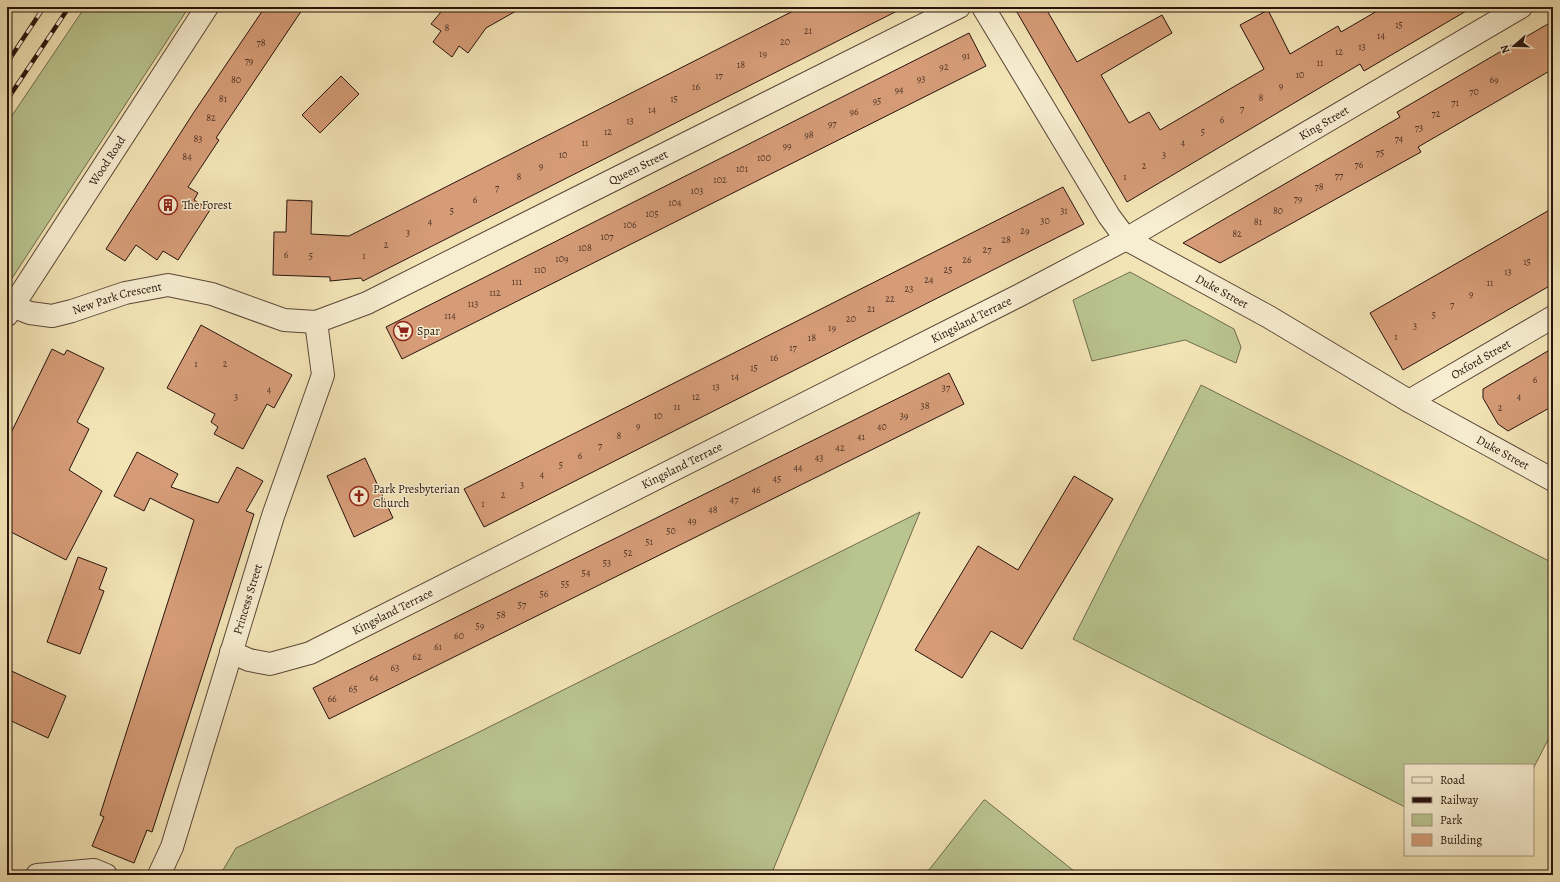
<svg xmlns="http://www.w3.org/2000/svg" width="1560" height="882" viewBox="0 0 1560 882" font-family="Alegreya,serif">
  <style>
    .green { fill: #b9c48f; stroke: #706c4e }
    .building { fill: #d59c77; stroke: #27130c }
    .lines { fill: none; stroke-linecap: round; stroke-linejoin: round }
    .minor-casing { stroke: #5a4736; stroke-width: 24 }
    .minor { stroke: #f7edd0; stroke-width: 22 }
    .rail-casing { stroke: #27130c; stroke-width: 4.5 }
    .rail { stroke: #f7edd0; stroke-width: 3; stroke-dasharray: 9; stroke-linecap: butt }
    .labels { text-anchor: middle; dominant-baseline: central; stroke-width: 3; stroke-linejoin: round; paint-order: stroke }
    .number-label { font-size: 10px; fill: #523527 }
    .street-label { font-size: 12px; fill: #27130c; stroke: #f7edd0 }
    .poi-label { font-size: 12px; fill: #27130c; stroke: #f7edd0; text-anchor: start }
  </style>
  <rect width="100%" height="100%" fill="#f3e4b6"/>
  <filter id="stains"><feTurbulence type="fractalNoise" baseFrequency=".005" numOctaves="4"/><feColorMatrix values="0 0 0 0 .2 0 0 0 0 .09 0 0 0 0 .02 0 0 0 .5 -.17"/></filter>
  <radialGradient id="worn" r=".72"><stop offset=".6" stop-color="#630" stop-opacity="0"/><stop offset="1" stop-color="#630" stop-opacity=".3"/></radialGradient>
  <!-- green -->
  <path class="green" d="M85,7H189L7,286V123Z
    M1130,272L1234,329L1241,347L1236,363L1185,340L1092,361L1073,300Z
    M1201,385L1553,563V730L1533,769V765H1405V807L1073,639Z
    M920,512L771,875H220L236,848L473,735Z
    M984,800H985L1079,875H925Z"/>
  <!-- building -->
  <path class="building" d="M265,7H304L216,138L219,140L188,187L198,193L194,200L210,210L178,260L163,251L157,260L136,245L125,261L106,249L194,112Z
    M445,7H523L486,28L468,53L459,46L452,57L433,42L441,31L431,24Z
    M801,7H905L363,281L361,278L330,281V277L273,275L274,232H286L287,200L312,201L311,234L349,236Z
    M1014,7H1045L1077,62L1162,15L1172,33L1101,75L1129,123L1149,112L1160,130L1264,69L1240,25L1268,10L1290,54L1338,26L1341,32L1384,7H1473L1364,71L1360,64L1127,202Z
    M1553,21V69L1418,147L1421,152L1220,263L1183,243L1400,117L1397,112Z
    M969,33L986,66L402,359L386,327Z
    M341,76L359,94L320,133L302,115Z
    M1063,187L1084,224L484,527L464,489Z
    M1553,208V284L1403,370L1370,313Z
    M201,325L292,375L274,408L267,404L243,449L214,434L218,427L211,422L215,414L167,388Z
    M1553,348V406L1508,431L1498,424L1483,398V389Z
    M52,349L64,355L67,350L104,368L77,422L89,429L69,470L102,491L66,560L7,530V441Z
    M949,373L964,404L329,719L313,688Z
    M137,452L178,474L171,487L218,503L237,467L263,481L246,511L254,514L152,832L147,830L134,863L92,846L104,817L100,815L194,520L150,498L144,511L114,496Z
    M365,458L393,518L354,537L327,476Z
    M1074,476L1113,499L1022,649L991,631L962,678L915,650L978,546L1018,570Z
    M78,557L107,568L99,589L104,591L80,654L47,642Z
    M7,669L66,696L48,738L7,719Z"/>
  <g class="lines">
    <defs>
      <g id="minor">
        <path id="s1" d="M983,7L1109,216L1126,239L1269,317L1409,401L1553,480"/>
        <path id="s2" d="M12,306L30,313L52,316L72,311L125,293L168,285L212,294L284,320L316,322L367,303L959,7"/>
        <path id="s3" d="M7,315L207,7"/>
        <path id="s4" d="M1409,401L1553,317"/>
        <path id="s5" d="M231,652L249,660L270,664L310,653L1020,295L1126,239L1521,7"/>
        <path d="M37,875L94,870L106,875"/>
        <path id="s6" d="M159,875L172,847L273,516L323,375L316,322"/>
      </g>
    </defs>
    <!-- minor casing -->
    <use href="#minor" class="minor-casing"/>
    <!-- minor -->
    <use href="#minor" class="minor"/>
    <defs>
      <path id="rail" d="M7,63L44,7
        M7,100L69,7"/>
    </defs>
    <!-- rail casing -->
    <use href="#rail" class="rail-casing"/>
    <!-- rail -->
    <use href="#rail" class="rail"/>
  </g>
  <!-- icons -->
  <defs>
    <symbol id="building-ring" viewBox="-11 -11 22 22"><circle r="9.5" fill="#f7edd0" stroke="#8f2418" stroke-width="1.5"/><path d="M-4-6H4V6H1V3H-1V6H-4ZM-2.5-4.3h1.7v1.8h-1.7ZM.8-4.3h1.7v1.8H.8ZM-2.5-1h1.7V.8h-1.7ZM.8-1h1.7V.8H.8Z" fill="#8f2418"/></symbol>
    <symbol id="supermarket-ring" viewBox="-11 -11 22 22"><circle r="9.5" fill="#f7edd0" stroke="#8f2418" stroke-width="1.5"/><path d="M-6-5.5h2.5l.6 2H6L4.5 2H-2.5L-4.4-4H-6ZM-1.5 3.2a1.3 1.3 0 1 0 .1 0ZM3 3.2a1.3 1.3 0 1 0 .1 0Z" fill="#8f2418"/></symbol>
    <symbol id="church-ring" viewBox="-11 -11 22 22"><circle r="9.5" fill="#f7edd0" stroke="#8f2418" stroke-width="1.5"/><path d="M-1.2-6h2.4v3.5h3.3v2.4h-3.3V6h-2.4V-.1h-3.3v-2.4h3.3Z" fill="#8f2418"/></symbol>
  </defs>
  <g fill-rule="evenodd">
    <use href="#building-ring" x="157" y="194" width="22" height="22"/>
    <use href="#supermarket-ring" x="392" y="320" width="22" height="22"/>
    <use href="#church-ring" x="348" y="485" width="22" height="22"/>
  </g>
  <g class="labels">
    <!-- number labels -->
    <g class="number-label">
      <text x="1399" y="24">15</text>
      <text x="447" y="27">8</text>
      <text x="808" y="30">21</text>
      <text x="1381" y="35">14</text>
      <text x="785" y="41">20</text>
      <text x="261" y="42">78</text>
      <text x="1362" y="46">13</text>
      <text x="1339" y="51">12</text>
      <text x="763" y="53">19</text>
      <text x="966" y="55">91</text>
      <text x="249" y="60">79</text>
      <text x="1320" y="62">11</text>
      <text x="741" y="64">18</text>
      <text x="944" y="66">92</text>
      <text x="1300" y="74">10</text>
      <text x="719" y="75">17</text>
      <text x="921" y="78">93</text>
      <text x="236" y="79">80</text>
      <text x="1494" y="79">69</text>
      <text x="1281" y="85">9</text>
      <text x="696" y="86">16</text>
      <text x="899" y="89">94</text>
      <text x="1474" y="91">70</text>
      <text x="1261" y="97">8</text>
      <text x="223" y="98">81</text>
      <text x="674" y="98">15</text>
      <text x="877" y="100">95</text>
      <text x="1455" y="102">71</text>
      <text x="1242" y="108">7</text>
      <text x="652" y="109">14</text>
      <text x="854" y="111">96</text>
      <text x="1436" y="113">72</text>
      <text x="211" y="117">82</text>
      <text x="1222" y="119">6</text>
      <text x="630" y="120">13</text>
      <text x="832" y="123">97</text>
      <text x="1419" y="127">73</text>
      <text x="608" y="131">12</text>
      <text x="1203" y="131">5</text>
      <text x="809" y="134">98</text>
      <text x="198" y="138">83</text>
      <text x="1399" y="138">74</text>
      <text x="585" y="142">11</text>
      <text x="1183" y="142">4</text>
      <text x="787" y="145">99</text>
      <text x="1380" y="152">75</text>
      <text x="563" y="154">10</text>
      <text x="1164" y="154">3</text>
      <text x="187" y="156">84</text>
      <text x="764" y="157">100</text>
      <text x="1359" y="164">76</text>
      <text x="541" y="165">9</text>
      <text x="1144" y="165">2</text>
      <text x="742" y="168">101</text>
      <text x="1339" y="175">77</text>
      <text x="519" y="176">8</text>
      <text x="1125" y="176">1</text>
      <text x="720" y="179">102</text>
      <text x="1319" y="186">78</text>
      <text x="497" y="187">7</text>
      <text x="697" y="190">103</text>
      <text x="1298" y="198">79</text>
      <text x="475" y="199">6</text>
      <text x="675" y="202">104</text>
      <text x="452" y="210">5</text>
      <text x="1064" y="210">31</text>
      <text x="1278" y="210">80</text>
      <text x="652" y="213">105</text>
      <text x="1045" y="220">30</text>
      <text x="430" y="221">4</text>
      <text x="1258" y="221">81</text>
      <text x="630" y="224">106</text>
      <text x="1025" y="230">29</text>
      <text x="408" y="232">3</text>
      <text x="1237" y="233">82</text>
      <text x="607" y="236">107</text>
      <text x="1006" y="239">28</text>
      <text x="386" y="244">2</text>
      <text x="585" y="247">108</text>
      <text x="987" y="249">27</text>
      <text x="286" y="254">6</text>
      <text x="311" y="255">5</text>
      <text x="364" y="255">1</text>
      <text x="562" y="258">109</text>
      <text x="967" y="259">26</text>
      <text x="1527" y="261">15</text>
      <text x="540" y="269">110</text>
      <text x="948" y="269">25</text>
      <text x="1508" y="271">13</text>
      <text x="929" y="279">24</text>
      <text x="517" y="281">111</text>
      <text x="1490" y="282">11</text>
      <text x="909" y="288">23</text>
      <text x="495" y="292">112</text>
      <text x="1471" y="293">9</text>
      <text x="890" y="298">22</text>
      <text x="473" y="303">113</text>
      <text x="1452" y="304">7</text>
      <text x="871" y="308">21</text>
      <text x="1434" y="314">5</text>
      <text x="450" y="315">114</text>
      <text x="851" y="318">20</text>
      <text x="1415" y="325">3</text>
      <text x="832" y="327">19</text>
      <text x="1396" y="336">1</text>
      <text x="812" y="337">18</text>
      <text x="793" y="347">17</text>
      <text x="774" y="357">16</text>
      <text x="196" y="363">1</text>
      <text x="225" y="363">2</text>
      <text x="754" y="367">15</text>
      <text x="735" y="376">14</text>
      <text x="1535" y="379">6</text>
      <text x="716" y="386">13</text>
      <text x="946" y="387">37</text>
      <text x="269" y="389">4</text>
      <text x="236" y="396">3</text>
      <text x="696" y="396">12</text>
      <text x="1519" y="396">4</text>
      <text x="925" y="405">38</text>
      <text x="677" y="406">11</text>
      <text x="1500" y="407">2</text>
      <text x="658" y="415">10</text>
      <text x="904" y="415">39</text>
      <text x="638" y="425">9</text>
      <text x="882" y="426">40</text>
      <text x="619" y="435">8</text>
      <text x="861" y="436">41</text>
      <text x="600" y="445">7</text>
      <text x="840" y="447">42</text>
      <text x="580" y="455">6</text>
      <text x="819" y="457">43</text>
      <text x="561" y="464">5</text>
      <text x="798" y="467">44</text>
      <text x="542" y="474">4</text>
      <text x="777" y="478">45</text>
      <text x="522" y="484">3</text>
      <text x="756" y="489">46</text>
      <text x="503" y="494">2</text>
      <text x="734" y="499">47</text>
      <text x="483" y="503">1</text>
      <text x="713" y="509">48</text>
      <text x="692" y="520">49</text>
      <text x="671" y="530">50</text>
      <text x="649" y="541">51</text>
      <text x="628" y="552">52</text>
      <text x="607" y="562">53</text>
      <text x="586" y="572">54</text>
      <text x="565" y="583">55</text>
      <text x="544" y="593">56</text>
      <text x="522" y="604">57</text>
      <text x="501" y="614">58</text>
      <text x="480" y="625">59</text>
      <text x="459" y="635">60</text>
      <text x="438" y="646">61</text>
      <text x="417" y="656">62</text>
      <text x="395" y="667">63</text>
      <text x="374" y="677">64</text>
      <text x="353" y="688">65</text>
      <text x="332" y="698">66</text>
    </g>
    <!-- street labels -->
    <g class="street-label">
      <text stroke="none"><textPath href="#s5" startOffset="1227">King Street</textPath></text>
      <text stroke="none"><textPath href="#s3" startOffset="184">Wood Road</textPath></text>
      <text stroke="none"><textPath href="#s2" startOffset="673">Queen Street</textPath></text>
      <text stroke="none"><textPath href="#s1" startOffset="382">Duke Street</textPath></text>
      <text stroke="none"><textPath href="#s2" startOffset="109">New Park Crescent</textPath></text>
      <text stroke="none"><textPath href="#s5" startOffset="823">Kingsland Terrace</textPath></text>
      <text stroke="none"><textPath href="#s4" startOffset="83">Oxford Street</textPath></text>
      <text stroke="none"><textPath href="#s1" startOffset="706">Duke Street</textPath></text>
      <text stroke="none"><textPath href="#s5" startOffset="499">Kingsland Terrace</textPath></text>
      <text stroke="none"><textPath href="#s6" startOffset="290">Princess Street</textPath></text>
      <text stroke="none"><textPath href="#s5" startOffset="175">Kingsland Terrace</textPath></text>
    </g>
    <!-- poi labels -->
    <g class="poi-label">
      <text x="182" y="205">The Forest</text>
      <text x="417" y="331">Spar</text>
      <text x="373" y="489">Park Presbyterian<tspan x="373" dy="14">Church</tspan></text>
    </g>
  </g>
  <!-- margin -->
  <rect width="1560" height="882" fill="none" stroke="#f3e4b6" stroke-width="24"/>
  <rect x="8" y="8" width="1544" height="866" fill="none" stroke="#27130c" stroke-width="2"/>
  <rect x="12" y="12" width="1536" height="858" fill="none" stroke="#27130c"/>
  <!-- legend -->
  <rect x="1404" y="764" width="130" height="92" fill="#f7edd0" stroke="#a49682"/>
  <rect x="1412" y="777" width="20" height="6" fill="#f7edd0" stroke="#a49682"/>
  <text x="1440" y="784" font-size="12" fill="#27130c">Road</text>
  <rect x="1412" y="797" width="20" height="6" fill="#27130c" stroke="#a49682"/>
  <text x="1440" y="804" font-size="12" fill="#27130c">Railway</text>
  <rect x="1412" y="814" width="20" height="12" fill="#b9c48f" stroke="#a49682"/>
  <text x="1440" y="824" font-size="12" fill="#27130c">Park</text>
  <rect x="1412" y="834" width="20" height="12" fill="#d59c77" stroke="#a49682"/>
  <text x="1440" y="844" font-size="12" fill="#27130c">Building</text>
  <!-- north arrow -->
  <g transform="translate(1514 46) rotate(250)" stroke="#f7edd0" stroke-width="3" paint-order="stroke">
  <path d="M0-3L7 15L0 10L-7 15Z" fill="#27130c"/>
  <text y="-6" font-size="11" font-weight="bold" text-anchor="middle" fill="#27130c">N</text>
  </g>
  <rect width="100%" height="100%" filter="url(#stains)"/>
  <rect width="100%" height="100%" fill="url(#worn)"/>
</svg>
